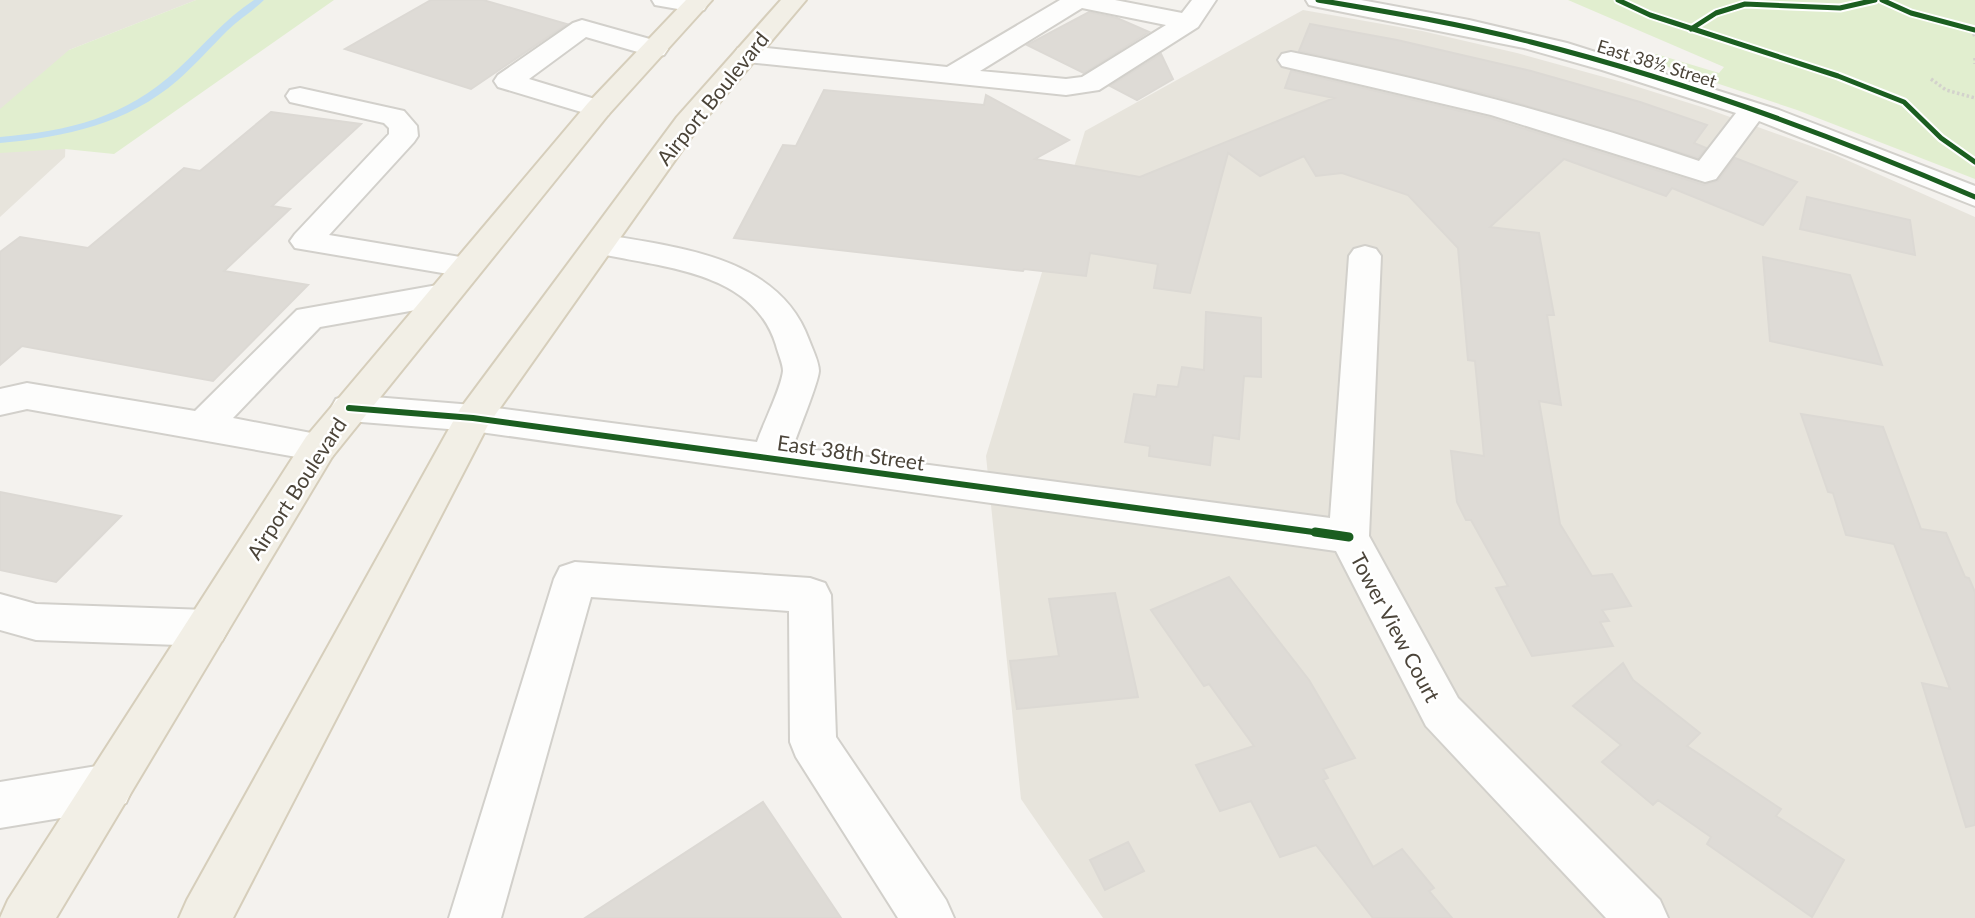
<svg xmlns="http://www.w3.org/2000/svg" width="1975" height="918" viewBox="0 0 1975 918" font-family="Lato,sans-serif">
  <style>
    .residential { fill: #e7e4dc }
    .green { fill: #e1eecf }
    .lines { fill: none; stroke-linecap: round; stroke-linejoin: round }
    .stream { fill: #c0ddf1; fill-rule: evenodd }
    .building { fill: #dedbd6; stroke: #dcd9d4; stroke-width: 2 }
    .minor-casing { stroke: #d2d0cb; stroke-width: 4 }
    .major-casing { stroke: #d6cebb; stroke-width: 4 }
    .path { stroke: #d3d2cc; stroke-width: 3.5; stroke-dasharray: 2.5 2.5; stroke-linecap: butt }
    .minor { fill: #fdfdfc; fill-rule: evenodd }
    .major { fill: #f2efe6; fill-rule: evenodd }
    .cycleway-far2-casing { stroke: #fff; stroke-width: 9 }
    .cycleway-far1-casing { stroke: #fff; stroke-width: 10 }
    .cycleway-casing { stroke: #fff; stroke-width: 13 }
    .cycleway-far2 { stroke: #1b5e20; stroke-width: 5 }
    .cycleway-far1 { stroke: #1b5e20; stroke-width: 6 }
    .cycleway { stroke: #1b5e20; stroke-width: 9 }
    .labels { text-anchor: middle; dominant-baseline: central; stroke-width: 5; stroke-linejoin: round; paint-order: stroke }
    .far-street-label { font-size: 18px; fill: #4b4439; stroke: #fff }
    .street-label { font-size: 21px; fill: #4b4439; stroke: #fff }
  </style>
  <rect width="100%" height="100%" fill="#f4f2ee"/>
  <!-- residential -->
  <path class="residential" d="M0,0H196L69,50L65,157L0,217Z
    M1303,10L1422,31L1517,53L1622,82L1705,108L1833,154L1975,217V918H1103L1021,799L986,456L1085,131Z"/>
  <!-- green -->
  <path class="green" d="M196,0H334L114,154L65,149L0,153V109L69,50Z
    M1568,0H1975V179L1797,110L1650,61L1656,54L1719,73L1724,67Z"/>
  <g class="lines">
    <!-- stream -->
    <path class="stream" d="M254,0H264C253,11 239,19 227,31C211,47 196,64 178,80C127,124 66,137 0,143V137C69,131 125,118 178,69C203,46 225,19 254,0Z"/>
  </g>
  <!-- building -->
  <path class="building" d="M431,0H483L567,24L471,89L345,49Z
    M1089,12L1117,18L1149,32L1084,73L1027,45Z
    M1310,24L1397,40L1531,71L1640,102L1707,125L1694,143L1706,148L1698,158L1498,97L1299,51Z
    M1161,54L1173,79L1137,100L1110,86Z
    M1291,71L1490,118L1704,185L1718,181L1735,158L1797,182L1763,225L1672,188L1666,196L1564,159L1490,227L1539,233L1554,315H1547L1561,405L1539,401L1560,524L1592,576L1612,574L1631,606L1602,610L1609,621L1600,622L1613,646L1532,656L1496,588L1508,586L1471,520H1466L1457,502L1451,451L1484,456L1475,361L1468,360L1458,248L1408,195L1342,173L1316,176L1304,156L1260,176L1228,153L1190,293L1154,288L1158,264L1090,253L1086,276L1024,269L1023,271L734,238L783,145L796,146L824,90L984,105L986,95L1069,140L1035,159L1140,177L1334,98L1285,88Z
    M271,112L361,124L272,206L290,209L224,271L308,285L213,381L22,346L0,365V252L20,237L88,248L184,168L200,171Z
    M1807,197L1910,220L1915,255L1800,229Z
    M1763,257L1850,275L1882,365L1770,341Z
    M1206,312L1261,318V377L1244,376L1239,439L1213,435L1210,465L1149,456L1150,446L1125,442L1134,394L1156,397L1158,385L1178,387L1182,367L1204,370Z
    M1801,414L1883,427L1921,529L1946,533L1965,577L1969,578L1975,592V825L1966,827L1922,683L1950,689L1894,544L1846,535L1833,493L1828,492Z
    M0,492L121,516L56,582L0,570Z
    M1229,577L1309,680L1355,758L1323,769L1328,778L1323,780L1373,867L1402,849L1434,888L1429,891L1452,918H1373L1316,845L1280,857L1251,801L1220,811L1196,765L1254,746L1209,684L1204,686L1151,610Z
    M1115,593L1138,697L1017,709L1010,661L1059,656L1049,599Z
    M1623,663L1633,680L1700,733L1687,746L1781,809L1776,816L1844,860L1812,917L1707,844L1711,837L1658,800L1653,805L1602,762L1621,745L1573,706Z
    M763,802L841,918H585Z
    M1128,842L1144,871L1105,890L1090,860Z"/>
  <g class="lines">
    <defs>
      <path id="minor" d="M652,0H704L707,5L704,10L695,12L655,5Z
        M1060,0H1115L1182,13L1192,0H1216L1198,27L1099,90L1066,95L747,62L738,60L734,54L738,48L747,46L947,67ZM1082,8L1166,25L1082,77L1066,79L980,71Z
        M1306,0H1361L1469,20L1567,43L1779,110L1975,186V206L1759,121L1716,179L1705,182L1491,115L1282,66L1278,60L1282,54L1291,52C1429,80 1566,115 1699,161L1736,113L1602,70L1524,48L1318,7L1309,5Z
        M582,20L664,43L668,49L664,55L655,57L586,37L529,79L608,103L612,109L608,115L598,117L498,87L494,81L498,75L573,23Z
        M300,88L404,111L417,126L418,136L414,142L329,235L478,260L482,267L478,274L466,277L295,248L290,241L295,234L389,134V128L384,123L290,102L286,96L290,90Z
        M600,234C676,247 779,256 809,340C812,348 819,362 819,371C818,384 798,431 793,447L1330,518L1349,256L1354,249L1365,246L1376,249L1381,256L1369,536L1458,698L1660,900L1668,918H1606L1426,726L1336,551L473,431L349,421L336,417L331,408L336,399L349,395L473,405L757,442C763,424 781,389 783,371C783,364 778,353 776,345C752,267 654,268 589,251L584,244L589,237Z
        M443,284L455,287L460,295L455,303L320,327L233,418L332,437L338,447L332,457L319,461L27,409L0,415V389L27,383L195,411L297,310Z
        M575,562L810,578L825,583L831,595L836,737L946,900L954,918H898L796,757L790,742L789,611L591,597L501,918H449L554,579L560,567Z
        M0,594L36,604L207,610L222,615L229,628L222,641L207,646L36,640L0,630Z
        M109,764L126,771L133,787L126,803L109,810L0,828V782Z"/>
      <path id="major" d="M686,0H712L608,115L332,457L56,918H0L8,900L306,437L588,103Z
        M781,0H806L697,129L488,425L233,918H179L187,900L460,409L677,117Z"/>
    </defs>
    <!-- minor casing -->
    <use href="#minor" class="minor-casing"/>
    <!-- major casing -->
    <use href="#major" class="major-casing"/>
    <!-- path -->
    <path class="path" d="M1972,29L1975,37
      M1975,58V64
      M1931,79L1946,90L1975,98"/>
    <!-- minor -->
    <use href="#minor" class="minor"/>
    <!-- major -->
    <use href="#major" class="major"/>
    <defs>
      <path id="cycleway-far2" d="M1318,0C1389,12 1461,24 1531,42C1683,80 1831,135 1975,197
        M1618,0L1650,15L1838,76L1904,102L1941,138L1975,162
        M1882,0L1911,13L1975,30
        M1691,29L1716,13L1745,4L1840,8L1875,0"/>
      <path id="cycleway-far1" d="M349,408L473,418L1328,534"/>
      <path id="cycleway" d="M1315,532L1349,537"/>
    </defs>
    <!-- cycleway-far2 casing -->
    <use href="#cycleway-far2" class="cycleway-far2-casing"/>
    <!-- cycleway-far1 casing -->
    <use href="#cycleway-far1" class="cycleway-far1-casing"/>
    <!-- cycleway casing -->
    <use href="#cycleway" class="cycleway-casing"/>
    <!-- cycleway-far2 -->
    <use href="#cycleway-far2" class="cycleway-far2"/>
    <!-- cycleway-far1 -->
    <use href="#cycleway-far1" class="cycleway-far1"/>
    <!-- cycleway -->
    <use href="#cycleway" class="cycleway"/>
  </g>
  <g class="labels">
    <!-- far-street labels -->
    <g class="far-street-label">
      <text transform="translate(1657 63) rotate(17)">East 38½ Street</text>
    </g>
    <!-- street labels -->
    <g class="street-label">
      <text transform="translate(712 98) rotate(-51)">Airport Boulevard</text>
      <text transform="translate(851 452) rotate(8)">East 38th Street</text>
      <text transform="translate(296 488) rotate(-57)">Airport Boulevard</text>
      <text transform="translate(1396 627) rotate(62)">Tower View Court</text>
    </g>
  </g>
</svg>
